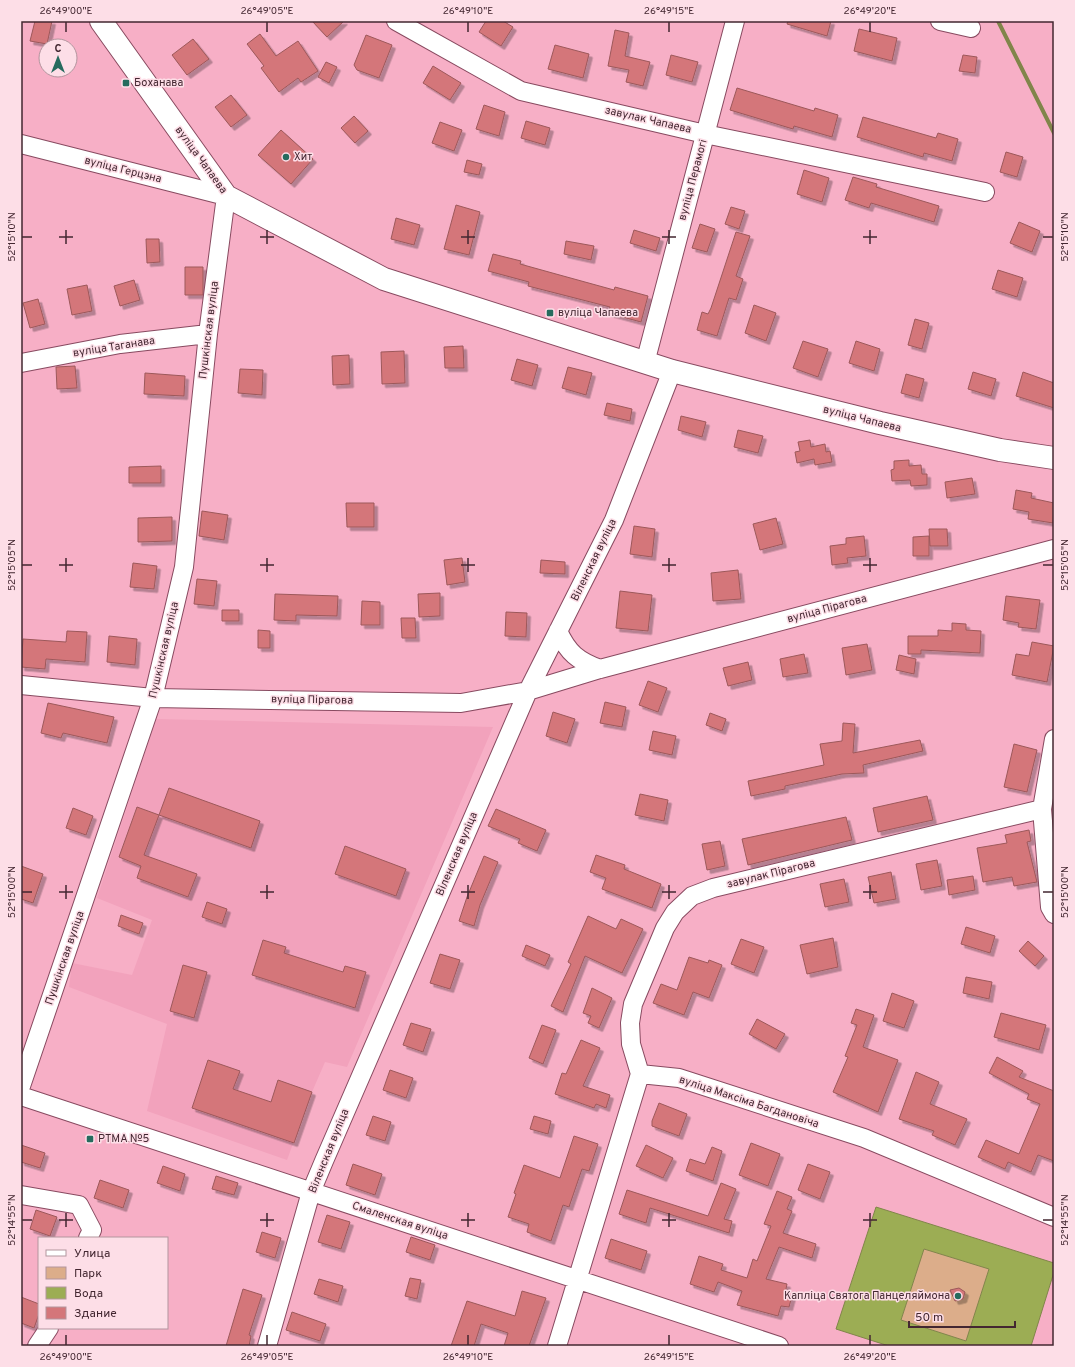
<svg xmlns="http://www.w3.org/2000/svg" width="1075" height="1367" viewBox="0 0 1075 1367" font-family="Overpass,sans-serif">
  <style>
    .built { fill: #f2a2bc }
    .green { fill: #dcad8a }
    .water { fill: #9cad54; stroke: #81854a; fill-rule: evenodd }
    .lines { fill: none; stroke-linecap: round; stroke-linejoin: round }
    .stream { stroke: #81854a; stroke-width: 4 }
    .building { fill: #d4767a; stroke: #9c585a; filter: url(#shadow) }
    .minor-casing { stroke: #884a60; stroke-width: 20 }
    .major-casing { stroke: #884a60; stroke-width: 24 }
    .minor { stroke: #fff; stroke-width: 18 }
    .major { stroke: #fff; stroke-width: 22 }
    .ticks { fill: none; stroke: #432731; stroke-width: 1.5 }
    .poi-dot { fill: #266b5e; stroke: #fddee7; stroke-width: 1.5 }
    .labels { text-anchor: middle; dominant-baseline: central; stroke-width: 3; stroke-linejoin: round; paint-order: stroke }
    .poi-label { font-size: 11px; fill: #432731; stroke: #fddee7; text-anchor: start }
    .street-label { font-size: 11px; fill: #432731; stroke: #fddee7 }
    .neatline { fill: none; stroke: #432731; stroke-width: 1.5 }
    .ticks-label { font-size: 10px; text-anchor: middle; fill: #432731 }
  </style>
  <defs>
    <filter id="shadow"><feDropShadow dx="3.5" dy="3.5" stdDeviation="0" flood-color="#0004"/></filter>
  </defs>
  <rect width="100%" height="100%" fill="#f7afc6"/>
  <!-- built -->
  <path class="built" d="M156,719L493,727L347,1067L325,1062L312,1092L287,1160L147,1111L167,1024L69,987L72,963L132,975L152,920L97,898Z"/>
  <!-- green -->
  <path class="green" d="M924,1249L989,1269L966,1341L901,1320Z"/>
  <!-- water -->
  <path class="water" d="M876,1207L1054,1263V1272L1031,1346H889L836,1329ZM924,1249L989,1269L966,1341L901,1320Z"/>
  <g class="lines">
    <!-- stream -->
    <path class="stream" d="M998,21L1054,133"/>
  </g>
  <!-- building -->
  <path class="building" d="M35,21H52L47,44L30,41Z
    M312,21H344L327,37Z
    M486,21H503L513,27L501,46L479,32Z
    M788,21H831L827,36L787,24Z
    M859,29L897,38L892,61L854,51Z
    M615,30L629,33L625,56L650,62L643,86L626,82L629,70L608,66Z
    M260,34L276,56L298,41L318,71L301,82L298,78L279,92L261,68L264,66L247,44Z
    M366,35L392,45L379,78L357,70L354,65Z
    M193,39L209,59L187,75L172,55Z
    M555,45L589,54L583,78L548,69Z
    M671,55L698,62L692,82L666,75Z
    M963,55L977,57L975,73L959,71Z
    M326,62L337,67L329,83L318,77Z
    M433,66L461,83L450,100L423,83Z
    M737,88L814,111L815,108L838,115L832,137L794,126L793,129L730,110Z
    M231,95L247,115L231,127L215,107Z
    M484,105L505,112L499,136L476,129Z
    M354,116L368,131L355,143L341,128Z
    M863,117L936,138L938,133L958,139L952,161L924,153L923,157L857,137Z
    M526,121L550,128L545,145L521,138Z
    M440,122L462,130L454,151L432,143Z
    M281,130L313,159L291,184L258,155Z
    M1006,152L1023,157L1017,177L1000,172Z
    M467,160L482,164L479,175L464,172Z
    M804,170L829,178L822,202L797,194Z
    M853,177L877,184L876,187L939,206L934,222L871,203L869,208L845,200Z
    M456,205L480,212L469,255L444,249Z
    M731,207L745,211L739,229L725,224Z
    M396,218L420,225L414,245L391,239Z
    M1019,222L1040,231L1032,252L1010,243Z
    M700,224L715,229L707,252L692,248Z
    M634,230L660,238L656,251L630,243Z
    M736,232L750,236L736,276L743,279L736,300L729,298L717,336L697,330L702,312L708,314L711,308Z
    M146,239H159L160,262L147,263Z
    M566,241L594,246L591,260L564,254Z
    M493,254L521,261L520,264L556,274L614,290L615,287L648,296L641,322L608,313L610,307L528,286L529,282L488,271Z
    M185,267H203V295H185Z
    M998,270L1023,278L1017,297L992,289Z
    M134,280L140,300L120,306L114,286Z
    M87,285L92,311L72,315L67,289Z
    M38,299L45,324L30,328L23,303Z
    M754,305L776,313L766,341L745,333Z
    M915,319L929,323L922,349L908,345Z
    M803,341L828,349L818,377L793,368Z
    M856,341L880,349L874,371L849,363Z
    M463,346L464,368H445L444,347Z
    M404,351L405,383L382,384L381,352Z
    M349,355L350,384L333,385L332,356Z
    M517,359L538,365L532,386L511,380Z
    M75,366L77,388L57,389L56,367Z
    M568,367L592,373L586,395L562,388Z
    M240,369L263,370L262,395L238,393Z
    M973,372L996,379L991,396L968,389Z
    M1023,372L1054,383V408L1016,396Z
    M145,373L185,376L184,396L144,394Z
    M906,374L924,379L919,398L901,393Z
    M607,403L632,409L630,421L604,415Z
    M681,416L706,422L702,437L678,430Z
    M738,430L763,436L758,453L734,447Z
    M810,440L811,447L825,444L826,452L830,451L832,462L815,465L814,459L797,463L795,452L800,451L798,442Z
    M909,460V466L921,465L922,474H927V485L911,486L910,480L892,481L891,470L894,469V461Z
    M161,466V483H129V467Z
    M972,478L975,494L947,498L945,482Z
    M1016,490L1032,493L1031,498L1054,503L1053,523L1028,519L1029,512L1013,509Z
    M346,503H374V527H347Z
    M202,511L228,515L224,540L199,536Z
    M172,517V541L138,542V518Z
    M776,518L783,544L760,550L753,524Z
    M634,526L655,529L652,557L630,554Z
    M929,529H947L948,546H930Z
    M864,536L866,556L847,558L848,563L832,565L830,546L846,544V538Z
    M929,536V556H913V537Z
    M462,558L465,582L447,585L444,560Z
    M541,560L565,562V574L540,573Z
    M133,563L157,566L154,589L130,587Z
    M738,570L741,599L713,601L711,573Z
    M197,579L217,581L214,606L194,604Z
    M620,591L652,595L648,631L616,628Z
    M440,593V616L419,617L418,594Z
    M275,594L338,596L337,616L296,615V621L274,620Z
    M1006,596L1040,600L1036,629L1018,627L1019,623L1003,620Z
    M362,601L380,602V625H361Z
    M222,610H239V621H222Z
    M506,612L527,613L526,637L505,636Z
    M401,618H415L416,638H402Z
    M952,623L966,624V630L981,631L980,653L921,650V654H908V636H938V630L952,631Z
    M258,630L270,631V648H258Z
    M67,631L87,632L85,662L46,659L45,669L21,667L23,639L66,642Z
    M109,636L137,639L135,665L107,662Z
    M1032,642L1054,646L1047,682L1012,675L1016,654L1029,656Z
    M867,644L872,670L846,675L842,648Z
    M804,654L808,673L783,677L780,659Z
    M899,655L916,659L914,674L896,670Z
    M748,662L752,680L728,686L723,668Z
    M648,681L667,688L658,712L639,705Z
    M605,702L626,707L622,727L600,723Z
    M48,703L114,717L107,743L63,733L61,738L41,733Z
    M553,712L575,719L567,743L546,736Z
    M710,713L726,719L722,731L706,725Z
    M843,723L855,724L853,753L920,740L923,751L863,765L864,773L842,774L785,786V789L751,796L748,781L824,765L820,744L842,741Z
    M653,731L676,736L672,755L649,750Z
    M1014,744L1037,750L1027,792L1004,787Z
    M169,788L260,821L251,848L159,815Z
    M640,794L668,800L664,821L635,815Z
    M927,796L933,820L878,832L873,808Z
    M137,807L159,815L144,855L197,874L188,897L137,878L141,866L119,857Z
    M73,808L93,816L86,835L66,828Z
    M496,809L546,830L537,851L518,843L520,839L488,826Z
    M846,817L852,840L748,865L742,839Z
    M1029,830L1031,841L1027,842L1037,882L1014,886L1012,877L983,882L977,848L1007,843L1005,835Z
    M720,841L725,866L707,870L702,844Z
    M345,846L406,869L396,896L335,874Z
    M596,855L625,865L624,869L661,884L652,908L602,889L606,878L590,872Z
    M484,856L498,862L480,905L474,926L459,921L467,897Z
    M937,860L942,886L921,890L916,864Z
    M21,866L43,874L33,903L21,899Z
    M891,872L896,899L874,903L868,877Z
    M973,876L975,890L949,895L947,880Z
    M844,879L849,902L825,907L820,884Z
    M207,902L227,909L222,924L202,917Z
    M121,915L143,923L139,934L118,926Z
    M588,916L616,929L621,919L643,929L622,973L585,956L563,1012L551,1006L571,964L568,962Z
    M966,927L995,936L990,953L961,944Z
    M833,938L838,967L807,974L800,945Z
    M741,939L764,947L754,973L731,964Z
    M263,940L286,947L284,953L343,972L345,966L366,972L355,1008L252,975Z
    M1028,941L1044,956L1035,966L1019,951Z
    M526,945L550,955L545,966L522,956Z
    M440,954L460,960L450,989L430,983Z
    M689,957L708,963L709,960L722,965L709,998L693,992L684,1015L653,1003L661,984L677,990Z
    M183,965L207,972L194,1018L170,1011Z
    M966,977L992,982L989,999L963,993Z
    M592,988L612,998L599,1028L588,1023L591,1016L583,1013Z
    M892,993L914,1001L904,1028L883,1021Z
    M856,1009L874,1015L863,1047L898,1060L878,1112L833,1092L848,1057L845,1056L857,1025L851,1023Z
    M1001,1013L1046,1025L1039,1050L994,1037Z
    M757,1019L785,1034L776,1049L749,1034Z
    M411,1023L431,1029L423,1052L403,1045Z
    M542,1025L556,1030L543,1064L529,1058Z
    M581,1040L600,1048L583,1086L610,1095L606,1108L596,1104L594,1108L555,1094L562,1073L566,1074Z
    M997,1057L1023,1071L1019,1077L1054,1091V1161L1038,1155L1031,1172L1008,1162L1005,1169L978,1157L986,1140L1019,1154L1040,1104L1027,1099L1029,1094L989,1073Z
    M208,1060L240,1071L233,1089L271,1102L278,1080L312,1092L294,1143L192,1108Z
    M390,1070L413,1078L406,1098L383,1090Z
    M916,1072L939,1082L930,1104L967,1119L955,1145L932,1135L934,1131L899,1119Z
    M659,1103L687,1114L679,1136L652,1126V1121Z
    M373,1116L391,1122L385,1141L366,1135Z
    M534,1116L551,1121L548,1134L530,1129Z
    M574,1136L598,1144L589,1171L582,1169L569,1207L563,1205L551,1241L527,1232L529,1224L508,1217L516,1194L514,1193L524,1165L560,1178Z
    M751,1143L780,1154L768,1186L739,1175Z
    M21,1145L45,1153L40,1168L21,1162Z
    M646,1145L673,1158L663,1178L636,1166Z
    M712,1147L722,1151L713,1181L686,1171L690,1159L705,1164Z
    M353,1164L382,1174L375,1195L346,1185Z
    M808,1164L830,1172L820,1199L798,1190Z
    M163,1166L185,1174L180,1191L157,1183Z
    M216,1176L238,1183L234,1195L212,1189Z
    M100,1180L129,1190L123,1208L94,1198Z
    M721,1183L736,1189L724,1219L732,1221L729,1233L650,1208L646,1223L619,1214L627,1190L708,1216Z
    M777,1191L792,1197L787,1209L792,1211L783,1233L816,1244L812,1258L779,1247L766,1279L787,1284L785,1294L792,1296L789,1307L781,1306L778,1316L737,1305L742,1291L718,1282L714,1292L690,1284L699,1256L723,1264L721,1270L747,1278L753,1259L757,1261L771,1226L764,1224Z
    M36,1210L57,1217L50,1236L30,1229Z
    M327,1215L350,1222L341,1249L318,1242Z
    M262,1232L281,1238L275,1258L256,1252Z
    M411,1237L435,1245L430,1260L406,1252Z
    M611,1239L647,1251L641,1270L605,1258Z
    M410,1278L421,1280L417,1299L405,1296Z
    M319,1279L343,1286L338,1302L314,1294Z
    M959,1288L965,1292L963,1299L955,1301L950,1290Z
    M243,1289L262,1295L249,1335L251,1336L249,1346H226Z
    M522,1291L546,1298L529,1346H504L508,1333L481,1324L474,1346H451L467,1301L515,1316Z
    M21,1297L39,1304V1314L34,1328L21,1323Z
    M292,1312L326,1324L320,1341L286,1330Z"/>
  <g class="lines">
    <defs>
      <path id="minor" d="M396,21L521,91L705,134L985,192
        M940,21L971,28
        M21,144L226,196L208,334L184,567L153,698L21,1086
        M21,363L120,344L208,334
        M645,363L735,21
        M558,631C568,653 578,661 600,669
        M21,685L153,698L461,703L528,691L600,669L1054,549
        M1054,739L1042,809L1050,907L1054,914
        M640,1074L631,1044L630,1023L633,1004L665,928L675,912L692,896L713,888L1042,809
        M640,1074L679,1078L864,1138L1054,1217
        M21,1096L779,1346
        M21,1195L79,1205L92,1230L88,1238
        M37,1346L49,1328
        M267,1346L311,1192L324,1161L528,691L614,520L672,371
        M557,1346L640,1074"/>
      <path id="major" d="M101,21L226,196L384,279L672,371L880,423L1000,450L1054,458"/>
    </defs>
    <!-- minor casing -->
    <use href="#minor" class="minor-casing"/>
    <!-- major casing -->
    <use href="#major" class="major-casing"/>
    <!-- minor -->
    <use href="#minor" class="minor"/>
    <!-- major -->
    <use href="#major" class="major"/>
  </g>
  <!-- ticks -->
  <path class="ticks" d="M66,22V32M267,22V32M468,22V32M669,22V32M870,22V32M66,230V244M267,230V244M468,230V244M669,230V244M870,230V244M22,237H32M59,237H73M260,237H274M461,237H475M662,237H676M863,237H877M1043,237H1053M66,558V572M267,558V572M468,558V572M669,558V572M870,558V572M22,565H32M59,565H73M260,565H274M461,565H475M662,565H676M863,565H877M1043,565H1053M66,885V899M267,885V899M468,885V899M669,885V899M870,885V899M22,892H32M59,892H73M260,892H274M461,892H475M662,892H676M863,892H877M1043,892H1053M66,1213V1227M267,1213V1227M468,1213V1227M669,1213V1227M870,1213V1227M22,1220H32M59,1220H73M260,1220H274M461,1220H475M662,1220H676M863,1220H877M1043,1220H1053M66,1335V1345M267,1335V1345M468,1335V1345M669,1335V1345M870,1335V1345"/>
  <!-- markers -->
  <g class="poi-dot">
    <rect x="122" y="79" width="8" height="8" rx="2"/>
    <circle cx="286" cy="157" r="4"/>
    <rect x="546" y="309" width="8" height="8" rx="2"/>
    <rect x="86" y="1135" width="8" height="8" rx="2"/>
    <circle cx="958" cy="1296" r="4"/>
  </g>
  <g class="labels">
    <!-- poi labels -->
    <g class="poi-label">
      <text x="134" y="83">Боханава</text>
      <text x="294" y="157">Хит</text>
      <text x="558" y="313">вуліца Чапаева</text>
      <text x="98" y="1139">РТМА №5</text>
      <text x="950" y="1296" text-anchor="end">Капліца Святога Панцеляймона</text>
    </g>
    <!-- street labels -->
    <g class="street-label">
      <text transform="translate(648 120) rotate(13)">завулак Чапаева</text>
      <text transform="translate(201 160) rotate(54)">вуліца Чапаева</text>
      <text transform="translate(123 170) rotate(14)">вуліца Герцэна</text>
      <text transform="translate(693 180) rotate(-75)">вуліца Перамогі</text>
      <text transform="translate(209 330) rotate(-83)">Пушкінская вуліца</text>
      <text transform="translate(114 347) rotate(-9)">вуліца Таганава</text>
      <text transform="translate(862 419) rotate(14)">вуліца Чапаева</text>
      <text transform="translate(594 560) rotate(-64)">Віленская вуліца</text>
      <text transform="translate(827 609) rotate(-15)">вуліца Пірагова</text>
      <text transform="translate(164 650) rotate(-77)">Пушкінская вуліца</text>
      <text transform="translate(312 700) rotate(1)">вуліца Пірагова</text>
      <text transform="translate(457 854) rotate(-67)">Віленская вуліца</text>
      <text transform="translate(771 874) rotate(-14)">завулак Пірагова</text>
      <text transform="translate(65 958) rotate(-71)">Пушкінская вуліца</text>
      <text transform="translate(749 1102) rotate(18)">вуліца Максіма Багдановіча</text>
      <text transform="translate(329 1151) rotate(-68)">Віленская вуліца</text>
      <text transform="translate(400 1221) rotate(18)">Смаленская вуліца</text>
    </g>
  </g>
  <!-- border -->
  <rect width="1075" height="1367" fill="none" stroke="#fddee7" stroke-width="44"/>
  <!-- legend -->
  <rect x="38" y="1237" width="130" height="92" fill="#fddee7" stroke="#b3959e"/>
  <rect x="46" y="1250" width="20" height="6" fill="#ffffff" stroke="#b3959e"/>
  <text x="74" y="1257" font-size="12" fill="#432731">Улица</text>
  <rect x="46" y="1267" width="20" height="12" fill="#dcad8a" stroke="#b3959e"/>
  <text x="74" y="1277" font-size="12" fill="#432731">Парк</text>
  <rect x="46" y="1287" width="20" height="12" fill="#9cad54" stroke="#b3959e"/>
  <text x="74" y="1297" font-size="12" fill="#432731">Вода</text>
  <rect x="46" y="1307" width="20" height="12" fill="#d4767a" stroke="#b3959e"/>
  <text x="74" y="1317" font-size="12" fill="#432731">Здание</text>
  <!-- north arrow -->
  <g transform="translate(58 58)"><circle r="19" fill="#fddee7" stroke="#b3959e"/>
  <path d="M0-3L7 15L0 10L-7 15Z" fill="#266b5e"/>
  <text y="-6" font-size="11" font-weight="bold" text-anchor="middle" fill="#432731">С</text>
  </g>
  <!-- scale -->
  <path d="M909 1321v6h106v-6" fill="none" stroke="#432731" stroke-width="2"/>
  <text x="915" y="1321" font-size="12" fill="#432731" stroke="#fddee7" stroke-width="3" paint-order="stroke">50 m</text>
  <rect x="22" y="22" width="1031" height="1323" class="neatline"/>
  <g class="ticks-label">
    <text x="66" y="14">26°49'00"E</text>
    <text x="267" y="14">26°49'05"E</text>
    <text x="468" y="14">26°49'10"E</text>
    <text x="669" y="14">26°49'15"E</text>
    <text x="870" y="14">26°49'20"E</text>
    <text transform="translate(11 237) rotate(-90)" y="4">52°15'10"N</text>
    <text transform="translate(1064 237) rotate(-90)" y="4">52°15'10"N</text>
    <text transform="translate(11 565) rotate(-90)" y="4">52°15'05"N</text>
    <text transform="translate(1064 565) rotate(-90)" y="4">52°15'05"N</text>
    <text transform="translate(11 892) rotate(-90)" y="4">52°15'00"N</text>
    <text transform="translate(1064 892) rotate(-90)" y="4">52°15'00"N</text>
    <text transform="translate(11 1220) rotate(-90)" y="4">52°14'55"N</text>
    <text transform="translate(1064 1220) rotate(-90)" y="4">52°14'55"N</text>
    <text x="66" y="1360">26°49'00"E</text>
    <text x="267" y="1360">26°49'05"E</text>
    <text x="468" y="1360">26°49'10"E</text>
    <text x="669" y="1360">26°49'15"E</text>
    <text x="870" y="1360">26°49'20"E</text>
  </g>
</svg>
